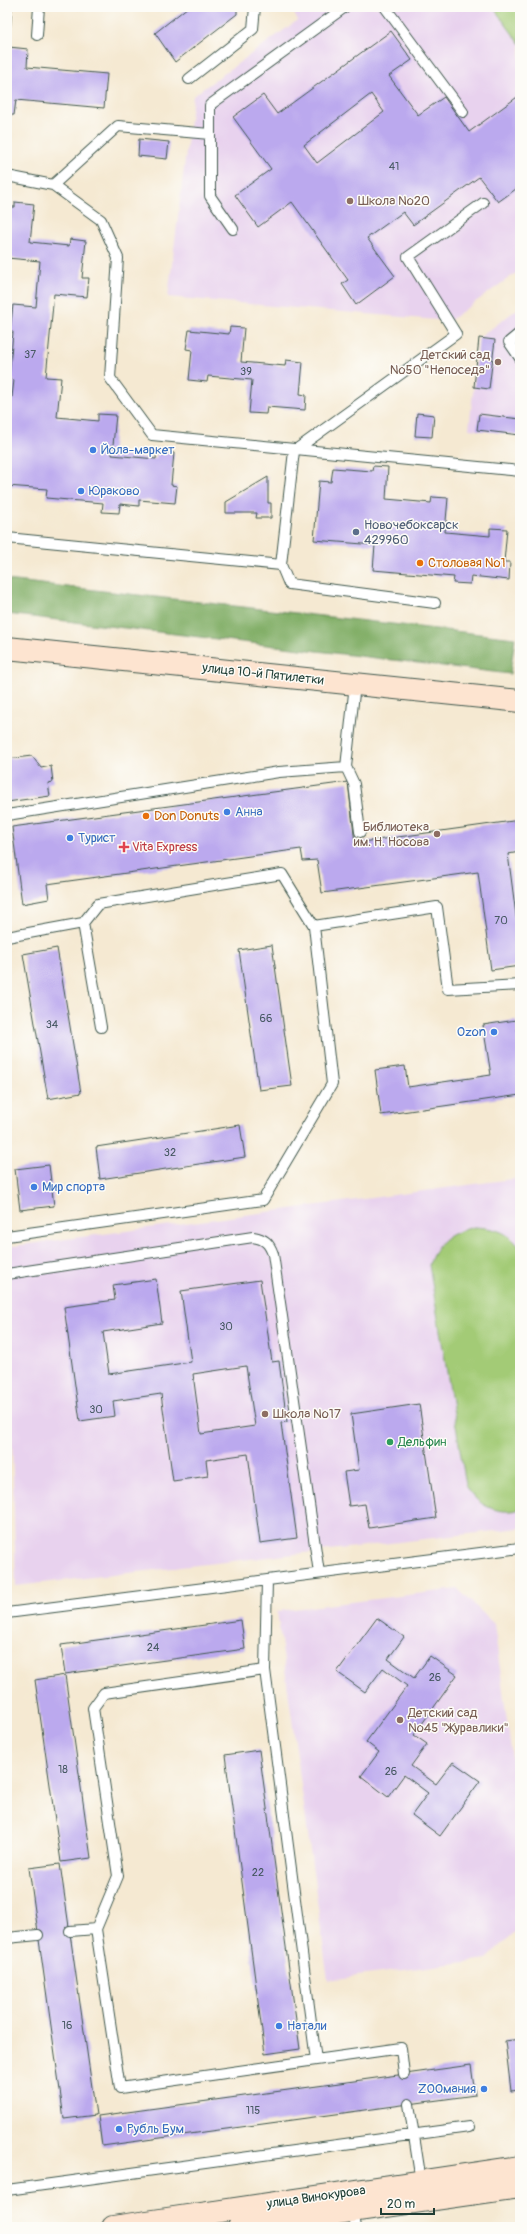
<svg xmlns="http://www.w3.org/2000/svg" width="527" height="2234" viewBox="0 0 527 2234" font-family="Pangolin,sans-serif">
  <style>
    .built { fill: #e8d2ee }
    .green { fill: #a3cb76; stroke: #618455 }
    .forest { fill: #82af67; stroke: #50764e }
    .building { fill: #bba9ee; fill-rule: evenodd }
    .lines { fill: none; stroke-linecap: round; stroke-linejoin: round }
    .service-casing { stroke: #3f574c; stroke-width: 12 }
    .secondary-casing { stroke: #3f574c; stroke-width: 24 }
    .service { stroke: #fff; stroke-width: 10 }
    .secondary { stroke: #fde4d0; stroke-width: 22 }
    .education-dot { fill: #8d6e63; stroke: #fdfcf7; stroke-width: 1.5 }
    .shop-dot { fill: #3f7fe0; stroke: #fdfcf7; stroke-width: 1.5 }
    .service-dot { fill: #5c6f8a; stroke: #fdfcf7; stroke-width: 1.5 }
    .food-dot { fill: #e8710a; stroke: #fdfcf7; stroke-width: 1.5 }
    .health-dot { fill: #e0444e; stroke: #fdfcf7; stroke-width: 1.5 }
    .leisure-dot { fill: #2e9e5b; stroke: #fdfcf7; stroke-width: 1.5 }
    .labels { text-anchor: middle; dominant-baseline: central; stroke-width: 3; stroke-linejoin: round; paint-order: stroke }
    .number-label { font-size: 11px; fill: #465862 }
    .education-label { font-size: 13px; fill: #785e54; stroke: #fdfcf7; text-anchor: start }
    .shop-label { font-size: 13px; fill: #366cbe; stroke: #fdfcf7; text-anchor: start }
    .service-label { font-size: 13px; fill: #4e5e75; stroke: #fdfcf7; text-anchor: start }
    .food-label { font-size: 13px; fill: #c56008; stroke: #fdfcf7; text-anchor: start }
    .street-label { font-size: 13px; fill: #1f3d34; stroke: #fdfcf7 }
    .health-label { font-size: 13px; fill: #be3a42; stroke: #fdfcf7; text-anchor: start }
    .leisure-label { font-size: 13px; fill: #27864d; stroke: #fdfcf7; text-anchor: start }
  </style>
  <rect width="100%" height="100%" fill="#fdfcf7"/>
  <filter id="ink" filterUnits="userSpaceOnUse"><feTurbulence type="fractalNoise" baseFrequency=".025" numOctaves="2"/><feDisplacementMap in="SourceGraphic" scale="8" xChannelSelector="R" yChannelSelector="G"/><feConvolveMatrix kernelMatrix="1 2 1 2 8 2 1 2 1" color-interpolation-filters="sRGB"/></filter>
  <filter id="wash" filterUnits="userSpaceOnUse"><feTurbulence type="fractalNoise" baseFrequency=".012" numOctaves="4" result="noise"/><feDisplacementMap in="SourceGraphic" scale="16" xChannelSelector="R" yChannelSelector="G"/><feGaussianBlur stdDeviation="0.9" result="paint"/><feColorMatrix in="noise" values="0 0 0 0 0 0 0 0 0 0 0 0 0 0 0 0 0 1.4 0 .05"/><feComposite in="paint" operator="in"/></filter>
  <g filter="url(#wash)">
    <rect width="100%" height="100%" fill="#f5e9d2"/>
    <!-- built -->
    <path class="built" d="M290,7H520V270L449,321L168,297L193,96L298,20Z
      M520,307V435L469,429L479,338Z
      M520,1178V1528L16,1586L7,1247Z
      M458,1589L494,1624L520,1817V1927L487,1959L328,1980L277,1611Z"/>
    <!-- green -->
    <path class="green" d="M493,7H520V44Z
      M474,1227C494,1228 508,1231 520,1248V1509C499,1516 475,1505 466,1485L429,1265C438,1239 448,1234 474,1227Z"/>
    <!-- forest -->
    <path class="forest" d="M7,580L515,638L510,674L7,614Z"/>
    <g id="blocks">
      <!-- building -->
      <path class="building" d="M7,7H12L9,47L28,49L27,67L107,74L104,108L16,100L14,115H7Z
        M188,7H237V14L175,62L155,33Z
        M391,31L412,60L389,76L418,115L444,97L469,132L520,95V186L498,202L479,177L413,225L403,212L367,238L395,276L356,305L342,284L348,280L292,202L258,227L235,195L271,169L233,117L263,95L277,114ZM371,94L384,112L317,163L304,145Z
        M139,139L169,142L167,159L138,156Z
        M15,202L34,204L30,242L69,246L70,239L86,241L82,278H89L87,297L54,294L46,377L61,378L57,417L98,421V414L116,415L112,455L156,459L157,451L174,453L171,485L177,486L175,503L139,500V506L120,504L119,513L102,512L103,503L46,498L47,489L7,486V396L12,397L14,380L9,379L13,332H10L13,305L36,307L40,261L7,258V207H15Z
        M230,327L244,328L241,362L285,366L286,360L303,362L300,394L306,395L305,410L267,407L266,414L249,413L252,380L208,376L207,382L189,380L192,350L186,349L189,330L229,334Z
        M479,338L495,340L489,389L474,387Z
        M417,413L434,415L432,437L415,436Z
        M479,414L520,419V435L477,430Z
        M373,466L388,467L386,499L431,503L432,497L448,498L445,532L490,536V528L507,529L504,562H510L509,580L471,576L470,584L453,583L454,577L373,570L375,545L314,540L319,481L331,482L333,468L372,471Z
        M268,477V503H271V518H256L257,513H226V502Z
        M32,756L41,768L51,766L53,782L48,783L50,796L7,802V759Z
        M348,782L355,843L520,820V852L508,854L520,946V966L491,970L478,872L322,893L317,860L303,861L301,849L47,884L49,899L22,904L12,827Z
        M272,945L292,1086L259,1090L239,950Z
        M57,948L81,1093L48,1099L23,954Z
        M516,1020L520,1051V1095L381,1115L375,1070L405,1066L408,1087L491,1075L483,1025Z
        M240,1125L245,1157L100,1179L96,1147Z
        M49,1165L54,1206L20,1210L15,1169Z
        M156,1279L162,1323L103,1332L109,1374L191,1362L181,1291L260,1280L272,1362L279,1361L287,1422L281,1423L297,1538L260,1543L248,1454L206,1460L208,1476L173,1481L161,1394L113,1401L115,1416L80,1421L64,1307L115,1300L113,1285ZM246,1366L255,1426L201,1434L193,1374Z
        M419,1404L436,1518L369,1528L365,1504L349,1506L344,1472L359,1470L351,1414Z
        M377,1618L404,1637L388,1659L414,1678L430,1656L457,1675L414,1735L427,1744L411,1766L436,1784L453,1762L480,1781L440,1836L412,1815L428,1793L404,1775L388,1797L361,1776L379,1752L366,1742L407,1686L383,1668L365,1692L337,1672Z
        M241,1620L245,1649L65,1674L61,1645Z
        M65,1675L91,1858L61,1862L35,1680Z
        M259,1750L300,2049L265,2054L225,1755Z
        M60,1864L96,2115L64,2119L29,1868Z
        M520,2039V2090L511,2091L505,2041Z
        M471,2065L475,2095L102,2146L98,2116Z"/>
    </g>
  </g>
  <g filter="url(#ink)">
    <use href="#blocks" fill-opacity="0" stroke="#3f574c" stroke-width="1"/>
    <g class="lines">
      <defs>
        <path id="service" d="M385,7L463,112
          M37,35L39,7
          M189,79L253,29L255,7
          M7,176L53,185L101,220L118,258L110,378L152,435L520,471
          M53,185L118,126L210,134
          M233,229L210,196V105L345,7
          M520,333L509,342L520,358
          M7,538L281,565
          M435,603L289,584L281,565L294,451L456,334L408,257L483,203
          M355,684L346,767L354,784L360,832
          M7,815L279,772L346,767
          M7,937L83,923
          M101,1027L83,923L98,904L282,874L314,926
          M7,1236L263,1200L332,1084L314,926L437,907L448,989L520,985
          M7,1274L253,1237C265,1239 269,1243 273,1254L319,1573
          M7,1613L520,1548
          M265,1670L104,1693L93,1708L118,1876L96,1929L120,2088L316,2060L265,1670L267,1580
          M70,1931L96,1929
          M7,1938L38,1935
          M316,2060L401,2048L404,2074
          M409,2104L421,2181
          M7,2190L469,2127
          M353,2210L356,2227"/>
        <path id="secondary" d="M7,648L520,701
          M113,2227L520,2167
          M239,2227L520,2187"/>
      </defs>
      <!-- service casing -->
      <use href="#service" class="service-casing"/>
      <!-- secondary casing -->
      <use href="#secondary" class="secondary-casing"/>
      <!-- service -->
      <use href="#service" class="service"/>
      <!-- secondary -->
      <use href="#secondary" class="secondary"/>
    </g>
  </g>
  <!-- markers -->
  <g class="education-dot">
    <circle cx="350" cy="201" r="4"/>
    <circle cx="498" cy="362" r="4"/>
    <circle cx="437" cy="834" r="4"/>
    <circle cx="265" cy="1414" r="4"/>
    <circle cx="400" cy="1720" r="4"/>
  </g>
  <g class="shop-dot">
    <circle cx="93" cy="450" r="4"/>
    <circle cx="81" cy="491" r="4"/>
    <circle cx="227" cy="812" r="4"/>
    <circle cx="70" cy="838" r="4"/>
    <circle cx="494" cy="1032" r="4"/>
    <circle cx="34" cy="1187" r="4"/>
    <circle cx="279" cy="2026" r="4"/>
    <circle cx="484" cy="2089" r="4"/>
    <circle cx="119" cy="2129" r="4"/>
  </g>
  <circle class="service-dot" cx="356" cy="532" r="4"/>
  <g class="food-dot">
    <circle cx="420" cy="563" r="4"/>
    <circle cx="146" cy="816" r="4"/>
  </g>
  <path class="health-dot" d="M122 841h4v4h4v4h-4v4h-4v-4h-4v-4h4z"/>
  <circle class="leisure-dot" cx="390" cy="1442" r="4"/>
  <g class="labels">
    <!-- number labels -->
    <g class="number-label">
      <text x="394" y="166">41</text>
      <text x="30" y="354">37</text>
      <text x="246" y="371">39</text>
      <text x="501" y="920">70</text>
      <text x="266" y="1018">66</text>
      <text x="52" y="1024">34</text>
      <text x="170" y="1152">32</text>
      <text x="226" y="1326">30</text>
      <text x="96" y="1409">30</text>
      <text x="153" y="1647">24</text>
      <text x="435" y="1677">26</text>
      <text x="63" y="1769">18</text>
      <text x="391" y="1771">26</text>
      <text x="258" y="1872">22</text>
      <text x="67" y="2025">16</text>
      <text x="253" y="2110">115</text>
    </g>
    <!-- education labels -->
    <g class="education-label">
      <text x="358" y="201">Школа №20</text>
      <text x="490" y="355" text-anchor="end">Детский сад<tspan x="490" dy="15">№50 "Непоседа"</tspan></text>
      <text x="429" y="827" text-anchor="end">Библиотека<tspan x="429" dy="15">им. Н. Носова</tspan></text>
      <text x="273" y="1414">Школа №17</text>
      <text x="408" y="1713">Детский сад<tspan x="408" dy="15">№45 "Журавлики"</tspan></text>
    </g>
    <!-- shop labels -->
    <g class="shop-label">
      <text x="101" y="450">Йола-маркет</text>
      <text x="89" y="491">Юраково</text>
      <text x="235" y="812">Анна</text>
      <text x="78" y="838">Турист</text>
      <text x="486" y="1032" text-anchor="end">Ozon</text>
      <text x="42" y="1187">Мир спорта</text>
      <text x="287" y="2026">Натали</text>
      <text x="476" y="2089" text-anchor="end">ZOOмания</text>
      <text x="127" y="2129">Рубль Бум</text>
    </g>
    <!-- service labels -->
    <g class="service-label">
      <text x="364" y="525">Новочебоксарск<tspan x="364" dy="15">429960</tspan></text>
    </g>
    <!-- food labels -->
    <g class="food-label">
      <text x="428" y="563">Столовая №1</text>
      <text x="154" y="816">Don Donuts</text>
    </g>
    <!-- street labels -->
    <g class="street-label">
      <text transform="translate(263 674) rotate(6)">улица 10-й Пятилетки</text>
      <text transform="translate(316 2197) rotate(-8)">улица Винокурова</text>
    </g>
    <!-- health labels -->
    <g class="health-label">
      <text x="132" y="847">Vita Express</text>
    </g>
    <!-- leisure labels -->
    <g class="leisure-label">
      <text x="398" y="1442">Дельфин</text>
    </g>
  </g>
  <!-- margin -->
  <rect width="527" height="2234" fill="none" stroke="#fdfcf7" stroke-width="24"/>
  <!-- scale -->
  <path d="M381 2208v6h53v-6" fill="none" stroke="#1f3d34" stroke-width="2"/>
  <text x="387" y="2208" font-size="12" fill="#1f3d34" stroke="#fdfcf7" stroke-width="3" paint-order="stroke">20 m</text>
</svg>
